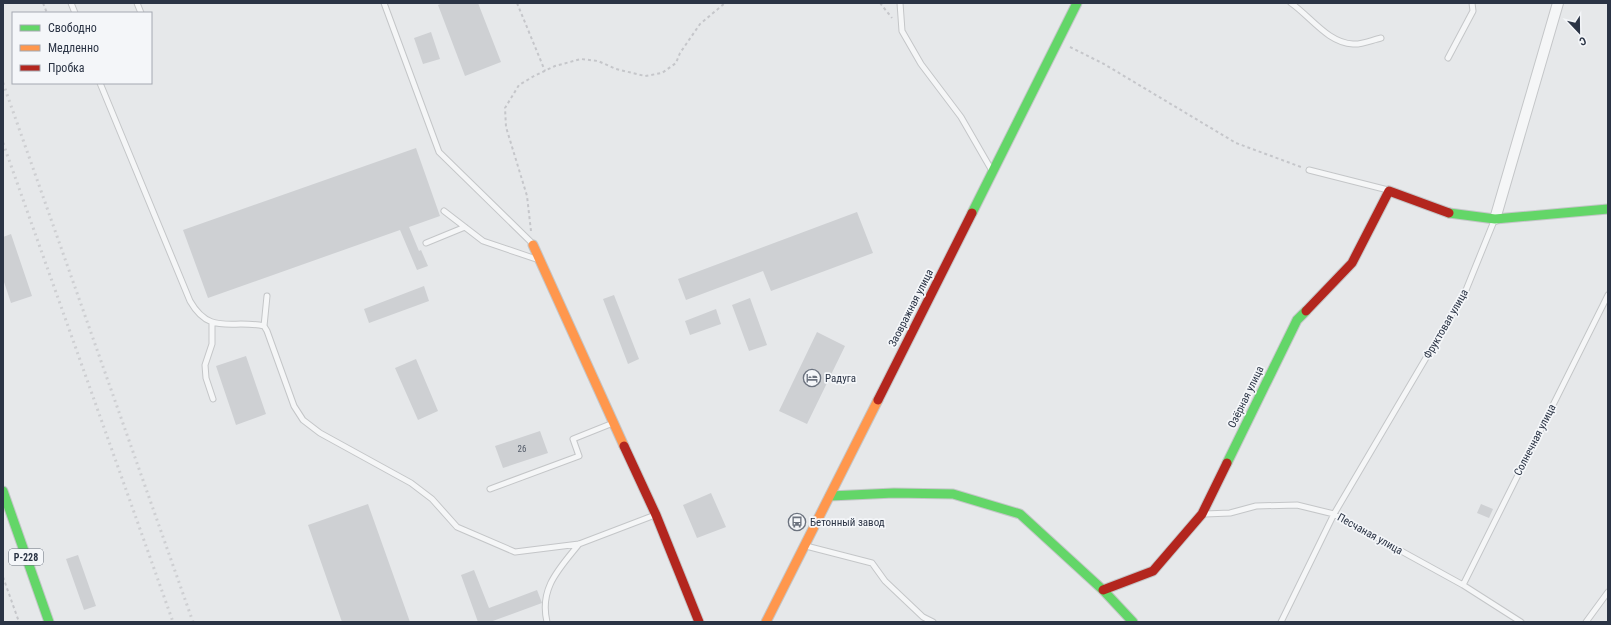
<svg xmlns="http://www.w3.org/2000/svg" width="1611" height="625" viewBox="0 0 1611 625" font-family="'Roboto Condensed',sans-serif">
  <style>
    .building { fill: #ced0d3 }
    .lines { fill: none; stroke-linecap: round; stroke-linejoin: round }
    .lane-casing { stroke: #c4c6c8; stroke-width: 7 }
    .street-casing { stroke: #c4c6c8; stroke-width: 12 }
    .fast-casing { stroke: #c4c6c8; stroke-width: 11 }
    .slow-casing { stroke: #c4c6c8; stroke-width: 11 }
    .jam-casing { stroke: #c4c6c8; stroke-width: 11 }
    .path { stroke: #c5c6ca; stroke-width: 2; stroke-dasharray: 3 3; stroke-linecap: butt }
    .lane { stroke: #f5f6f7; stroke-width: 5 }
    .street { stroke: #f5f6f7; stroke-width: 10 }
    .fast { stroke: #63d668; stroke-width: 9 }
    .slow { stroke: #ff974d; stroke-width: 9 }
    .jam { stroke: #b3261e; stroke-width: 9 }
    .rail { stroke: #cecfd2; stroke-width: 3; stroke-dasharray: 2 4; stroke-linecap: butt }
    .labels { text-anchor: middle; dominant-baseline: central; stroke-width: 3.5; stroke-linejoin: round; paint-order: stroke }
    .number-label { font-size: 9px; fill: #545c69 }
    .shield { fill: #f4f6f9; stroke: #676e7b; stroke-width: 1 }
    .shield-label { font-size: 10px; font-weight: bold; fill: #2b3445 }
    .street-label { font-size: 11px; fill: #2b3445; stroke: #f4f6f9 }
    .poi-label { font-size: 11px; fill: #2b3445; stroke: #f4f6f9; text-anchor: start }
  </style>
  <rect width="100%" height="100%" fill="#e6e8ea"/>
  <!-- building -->
  <path class="building" d="M443,3H478L501,62L465,76L438,5Z
    M431,32L440,59L423,64L414,38Z
    M416,148L440,216L409,227L419,251L421,250L428,266L417,270L400,230L208,298L183,230Z
    M857,212L873,253L771,291L763,271L686,300L678,279Z
    M11,234L32,296L11,303L3,279V237Z
    M424,286L429,301L369,323L364,309Z
    M614,295L639,359L628,364L603,299Z
    M750,298L767,345L749,351L732,305Z
    M716,309L721,324L690,335L685,321Z
    M817,332L845,346L807,424L779,411Z
    M246,356L266,414L236,425L216,366Z
    M416,359L438,411L418,420L395,368Z
    M540,431L548,453L503,468L495,446Z
    M711,493L726,527L697,538L683,505Z
    M368,504L410,622H342L308,525Z
    M1481,504L1493,509L1489,518L1477,513Z
    M78,555L96,606L84,610L66,559Z
    M474,570L489,608L537,590L542,603L490,622H478L461,575Z"/>
  <g class="lines">
    <defs>
      <path id="lane" d="M71,3L75,13
        M137,3L141,13
        M384,3L439,152L532,243
        M900,3L902,31L921,64L961,117L991,169
        M1291,3C1311,17 1328,43 1353,44C1361,45 1372,40 1381,38
        M1448,58L1473,11L1472,3
        M100,83L190,301C210,336 231,319 264,326
        M1309,170L1388,190
        M444,211L483,241L536,259
        M426,243L465,227
        M267,296L264,326L267,331L294,406L303,420L320,433L411,483L432,499L457,527L515,552L579,544L655,515
        M212,323V344L205,365L206,378L213,399
        M490,489L579,456L573,439L613,423
        M1205,514L1230,513L1256,506L1297,505L1334,514L1463,585L1521,622
        M806,546L872,563L885,581L923,617L933,622
        M1463,585L1608,295
        M547,622C539,588 559,569 579,544
        M1281,622L1334,514L1466,290L1494,221
        M1586,622L1608,592"/>
      <path id="street" d="M1495,219L1558,3"/>
      <path id="fast" d="M972,213L1077,3
        M1449,213L1495,219L1608,209
        M1227,463L1297,320L1306,311
        M3,491L49,622
        M830,496L894,493L953,494L1020,514L1103,590L1133,622"/>
      <path id="slow" d="M533,245L624,446
        M766,622L878,400"/>
      <path id="jam" d="M1306,311L1352,263L1389,191L1449,213
        M878,400L972,213
        M624,446L656,515L699,622
        M1103,590L1153,571L1202,514L1227,463"/>
    </defs>
    <!-- lane casing -->
    <use href="#lane" class="lane-casing"/>
    <!-- street casing -->
    <use href="#street" class="street-casing"/>
    <!-- fast casing -->
    <use href="#fast" class="fast-casing"/>
    <!-- slow casing -->
    <use href="#slow" class="slow-casing"/>
    <!-- jam casing -->
    <use href="#jam" class="jam-casing"/>
    <!-- path -->
    <path class="path" d="M43,3L47,13
      M517,3L545,71
      M880,3L892,18
      M1070,47L1104,64L1236,143L1301,167
      M531,231L527,196L506,127L505,108L519,85L534,76L555,66L581,59L598,61L616,69L645,76L662,73L676,63L680,53L700,24L725,3
      M3,577L19,622"/>
    <!-- lane -->
    <use href="#lane" class="lane"/>
    <!-- street -->
    <use href="#street" class="street"/>
    <!-- fast -->
    <use href="#fast" class="fast"/>
    <!-- slow -->
    <use href="#slow" class="slow"/>
    <!-- jam -->
    <use href="#jam" class="jam"/>
    <!-- rail -->
    <path class="rail" d="M3,83L193,622
      M3,143L173,622"/>
  </g>
  <!-- icons -->
  <defs>
    <symbol id="hotel-ring" viewBox="-11 -11 22 22"><circle r="9.5" fill="#f4f6f9" stroke="#6c737f" stroke-width="1.5"/><path d="M-6-4.5h1.5V1H6V5H4.5V3h-9V5H-6ZM-4 0a1.8 1.8 0 1 1 3.6 0ZM.5 0V-2.5h3Q6-2.5 6 0Z" fill="#6c737f"/></symbol>
    <symbol id="bus-ring" viewBox="-11 -11 22 22"><circle r="9.5" fill="#f4f6f9" stroke="#6c737f" stroke-width="1.5"/><path d="M-5-6H5V4H4V6H2V4H-2V6H-4V4H-5ZM-3.5-4V0h7V-4ZM-3.5 1.2v1.5H-2V1.2ZM2 1.2v1.5H3.5V1.2Z" fill="#6c737f"/></symbol>
  </defs>
  <g fill-rule="evenodd">
    <use href="#hotel-ring" x="802" y="368" width="20" height="20"/>
    <use href="#bus-ring" x="787" y="512" width="20" height="20"/>
  </g>
  <g class="labels">
    <!-- number labels -->
    <g class="number-label">
      <text x="522" y="449">26</text>
    </g>
    <!-- shield labels -->
    <rect class="shield" x="9" y="549" width="34" height="16" rx="3"/>
    <g class="shield-label">
      <text x="26" y="557">Р-228</text>
    </g>
    <!-- street labels -->
    <g class="street-label">
      <text transform="translate(911 308) rotate(-63)">Заовражная улица</text>
      <text transform="translate(1446 324) rotate(-60)">Фруктовая улица</text>
      <text transform="translate(1246 397) rotate(-64)">Озёрная улица</text>
      <text transform="translate(1535 440) rotate(-63)">Солнечная улица</text>
      <text transform="translate(1370 534) rotate(29)">Песчаная улица</text>
    </g>
    <!-- poi labels -->
    <g class="poi-label">
      <text x="825" y="378">Радуга</text>
      <text x="810" y="522">Бетонный завод</text>
    </g>
  </g>
  <!-- border -->
  <rect width="1611" height="625" fill="none" stroke="#2b3445" stroke-width="8"/>
  <!-- legend -->
  <rect x="12" y="12" width="140" height="72" fill="#f4f6f9" stroke="#a4a8b1"/>
  <rect x="20" y="25" width="20" height="6" fill="#63d668" stroke="#a4a8b1"/>
  <text x="48" y="32" font-size="12" fill="#2b3445">Свободно</text>
  <rect x="20" y="45" width="20" height="6" fill="#ff974d" stroke="#a4a8b1"/>
  <text x="48" y="52" font-size="12" fill="#2b3445">Медленно</text>
  <rect x="20" y="65" width="20" height="6" fill="#b3261e" stroke="#a4a8b1"/>
  <text x="48" y="72" font-size="12" fill="#2b3445">Пробка</text>
  <!-- north arrow -->
  <g transform="translate(1579 32) rotate(158)" stroke="#f4f6f9" stroke-width="3" paint-order="stroke">
  <path d="M0-3L7 15L0 10L-7 15Z" fill="#2b3445"/>
  <text y="-6" font-size="11" font-weight="bold" text-anchor="middle" fill="#2b3445">С</text>
  </g>
</svg>
